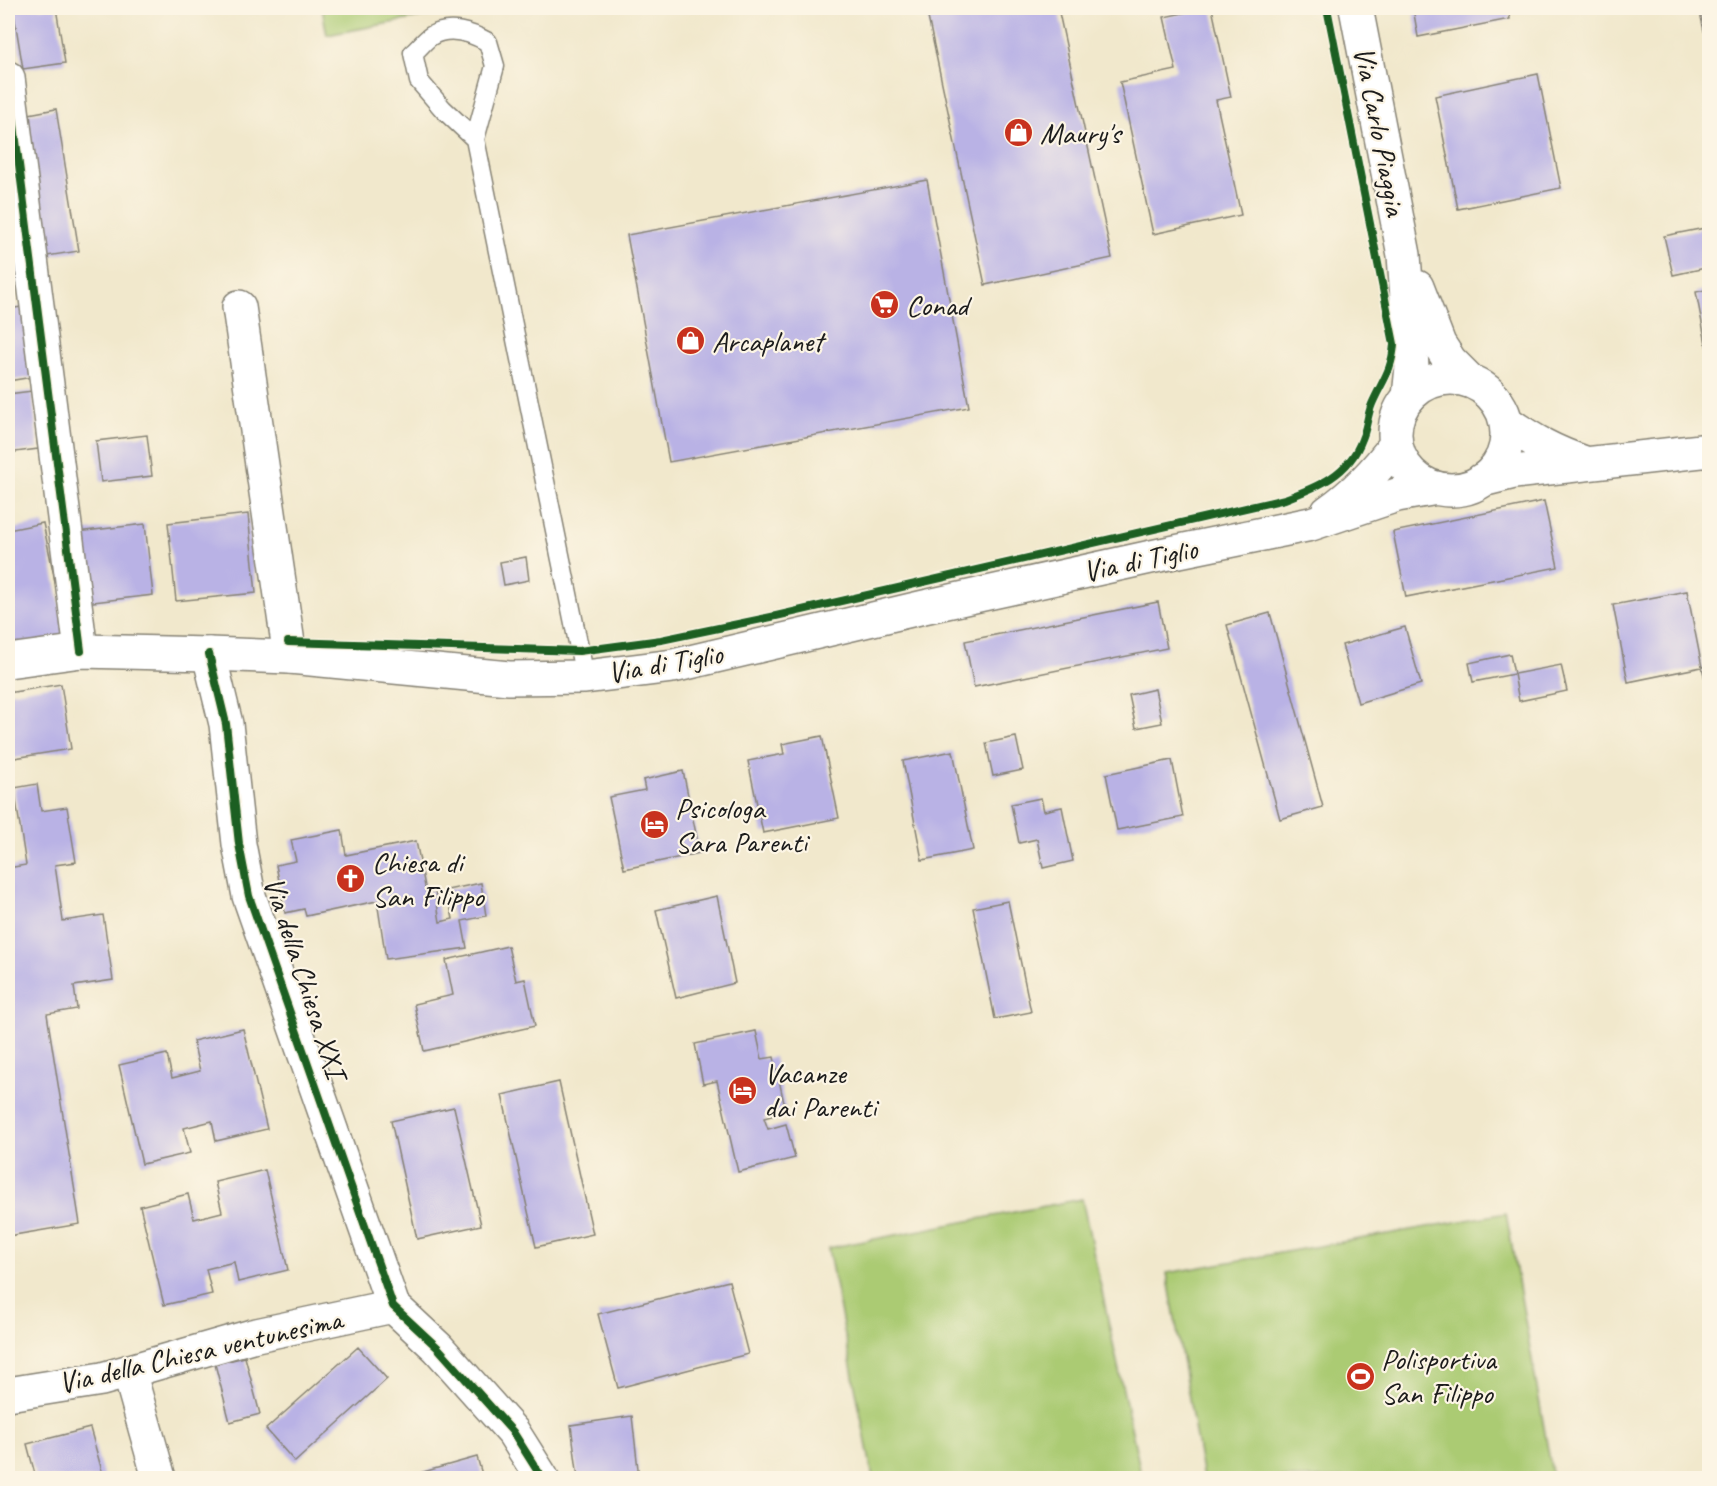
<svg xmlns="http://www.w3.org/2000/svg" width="1717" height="1486" viewBox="0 0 1717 1486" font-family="Caveat,sans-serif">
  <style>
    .green { fill: #abcb73; stroke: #647448; stroke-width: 1.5 }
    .building { fill: #b9b2e5 }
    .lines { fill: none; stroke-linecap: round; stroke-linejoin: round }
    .service-casing { stroke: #868274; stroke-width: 21 }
    .minor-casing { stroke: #868274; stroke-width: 36 }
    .secondary-casing { stroke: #868274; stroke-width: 36 }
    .primary-casing { stroke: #868274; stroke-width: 36 }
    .service { stroke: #fff; stroke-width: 18 }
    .minor { stroke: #fff; stroke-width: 33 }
    .secondary { stroke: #fff; stroke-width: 33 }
    .primary { stroke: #fff; stroke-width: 33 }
    .cycleway-casing { stroke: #fcf5e5; stroke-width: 11 }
    .cycleway { stroke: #1b5e20; stroke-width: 8 }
    .labels { text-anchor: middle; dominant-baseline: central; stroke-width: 4.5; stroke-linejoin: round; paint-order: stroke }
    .street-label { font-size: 30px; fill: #1c1c1c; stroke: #fcf5e5 }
    .poi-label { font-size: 30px; fill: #1c1c1c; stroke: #fcf5e5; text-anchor: start }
  </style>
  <rect width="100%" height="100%" fill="#fcf5e5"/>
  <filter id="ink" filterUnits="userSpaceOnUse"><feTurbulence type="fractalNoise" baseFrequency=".0167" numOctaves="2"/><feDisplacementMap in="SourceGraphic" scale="12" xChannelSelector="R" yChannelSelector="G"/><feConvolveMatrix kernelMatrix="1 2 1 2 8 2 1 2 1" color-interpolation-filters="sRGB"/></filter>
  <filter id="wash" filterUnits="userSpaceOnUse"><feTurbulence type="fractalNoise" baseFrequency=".008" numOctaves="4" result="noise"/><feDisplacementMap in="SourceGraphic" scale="24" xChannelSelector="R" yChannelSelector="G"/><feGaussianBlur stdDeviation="1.35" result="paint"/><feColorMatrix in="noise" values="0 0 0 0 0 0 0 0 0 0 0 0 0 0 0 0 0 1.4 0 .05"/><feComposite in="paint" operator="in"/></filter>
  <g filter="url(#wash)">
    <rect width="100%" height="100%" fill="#f1e8cc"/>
    <!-- green -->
    <path class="green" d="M322,8H469L327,35Z
      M1082,1199L1142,1478H873L828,1248Z
      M1506,1213L1553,1478H1203L1167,1273Z"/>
    <g id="blocks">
      <!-- building -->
      <path class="building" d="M13,8H56L65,63L23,69Z
        M926,8H1058L1112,258L985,285Z
        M1207,8H1212L1231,97L1216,100L1241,215L1153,234L1120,82L1176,70L1164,17Z
        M1413,8H1508L1510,19L1418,37Z
        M1699,8H1710V29L1704,31Z
        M1538,74L1561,188L1458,209L1435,96Z
        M56,109L79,251L41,257L18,116Z
        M927,180L969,407L669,462L627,235Z
        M1710,227V267L1673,275L1664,236Z
        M1710,289V354H1708L1696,292Z
        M28,306L39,376L8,381V309Z
        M32,391L38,449L8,453V394Z
        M147,435L152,476L101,482L96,441Z
        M1544,501L1558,567L1406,597L1393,532Z
        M248,514L256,593L176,601L168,523Z
        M43,523L67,639L8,652V530Z
        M145,524L153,595L85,603L77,532Z
        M526,557L529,580L504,585L500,562Z
        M1687,591L1702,667L1710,666V699L1702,667L1628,682L1613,605Z
        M1158,602L1167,648L974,687L965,641Z
        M1270,613L1323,807L1280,819L1227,625Z
        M1405,627L1421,684L1358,703L1342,645Z
        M1510,654L1514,674L1473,682L1469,663Z
        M1561,665L1567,691L1519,701L1514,674Z
        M61,684L71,749L8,759V693Z
        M1155,689L1162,723L1136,728L1129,695Z
        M822,736L839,818L763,833L748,761L784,754L782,744Z
        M1016,737L1023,770L993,776L986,743Z
        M953,751L973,850L922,860L903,761Z
        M1172,760L1183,817L1117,830L1106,774Z
        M683,771L700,853L624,869L609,797L645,790L643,780Z
        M37,784L41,811L67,807L76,862L55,865L63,921L103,915L113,980L74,986L77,1009L47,1014L80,1224L8,1236V868L26,865L14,788Z
        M1041,798L1044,811L1062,807L1073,861L1043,868L1037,839L1019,843L1011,804Z
        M342,830L346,855L416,841L426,892L435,891L440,922L453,919L447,890L481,883L486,916L462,921L467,948L386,959L377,901L306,916L304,909L285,913L276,865L296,861L291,840Z
        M717,896L735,983L676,998L656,910Z
        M1008,901L1031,1012L995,1019L973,908Z
        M508,946L516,981L525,979L535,1026L424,1051L414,1004L453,995L446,960Z
        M243,1029L267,1129L216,1141L212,1121L184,1128L190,1153L142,1164L119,1065L167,1054L172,1078L200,1071L193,1041Z
        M756,1031L762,1059L774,1057L786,1112L764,1118L768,1129L786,1124L795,1158L738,1172L717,1081L703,1084L695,1044Z
        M559,1082L593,1234L536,1247L502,1095Z
        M454,1107L481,1225L417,1239L391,1121Z
        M265,1170L288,1270L238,1282L234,1262L206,1269L212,1294L164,1305L140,1206L188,1194L194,1219L222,1212L215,1182Z
        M729,1281L748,1354L618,1388L598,1314Z
        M358,1347L387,1379L295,1462L266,1429Z
        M245,1357L260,1414L230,1422L215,1364Z
        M632,1416L639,1478H578L571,1425Z
        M90,1428L104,1478H36L27,1444Z
        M477,1457L483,1478H417L416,1474Z"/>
    </g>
  </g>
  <g filter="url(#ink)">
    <use href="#blocks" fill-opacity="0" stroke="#868274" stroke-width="1.5"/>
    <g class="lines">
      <defs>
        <path id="service" d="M475,139L443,109L419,81L413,53C419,48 425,40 431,36C449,25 472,33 488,42L495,66L475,139L585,677"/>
        <path id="minor" d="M8,78L81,651
          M239,307L290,657
          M209,654L226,724L239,844L249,896L393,1306L438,1348L513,1432L542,1478
          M129,1371L159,1478
          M8,1394L102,1379L252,1336L393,1306"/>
        <path id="secondary" d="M1356,8L1404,255L1412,367L1409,397
          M1417,287L1439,344L1450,361L1470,381"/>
        <path id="primary" d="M1395 434a56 56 0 1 1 112 0a56 56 0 1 1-112 0Z
          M1506,422C1533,441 1553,452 1585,463
          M1482,480L1514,472L1710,450
          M1328,512C1354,494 1377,470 1396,444
          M8,661L81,651L209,654L290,657L509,678L585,677L673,666L924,607L1160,555L1311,524L1397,495L1437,488"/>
      </defs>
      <!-- service casing -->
      <use href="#service" class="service-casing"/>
      <!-- minor casing -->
      <use href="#minor" class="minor-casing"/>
      <!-- secondary casing -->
      <use href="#secondary" class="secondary-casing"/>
      <!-- primary casing -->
      <use href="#primary" class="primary-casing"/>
      <!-- service -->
      <use href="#service" class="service"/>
      <!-- minor -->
      <use href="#minor" class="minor"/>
      <!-- secondary -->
      <use href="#secondary" class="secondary"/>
      <!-- primary -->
      <use href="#primary" class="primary"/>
      <defs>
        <path id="cycleway" d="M8,78L81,651
          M288,642L579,651L661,640L776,616L1285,499C1317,487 1349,475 1362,439C1367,428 1367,416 1372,404C1382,381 1392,371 1394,344L1327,8
          M209,654L226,724L239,844L249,896L393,1306L438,1348L513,1432L542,1478"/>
      </defs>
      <!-- cycleway casing -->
      <use href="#cycleway" class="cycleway-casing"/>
      <!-- cycleway -->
      <use href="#cycleway" class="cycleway"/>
    </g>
  </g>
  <!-- icons -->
  <defs>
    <symbol id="shop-disc" viewBox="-11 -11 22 22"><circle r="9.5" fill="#c8321e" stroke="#fcf5e5"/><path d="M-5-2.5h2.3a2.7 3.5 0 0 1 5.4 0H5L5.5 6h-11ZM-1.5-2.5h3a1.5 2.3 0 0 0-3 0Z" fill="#fff"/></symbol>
    <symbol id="supermarket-disc" viewBox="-11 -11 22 22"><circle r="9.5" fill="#c8321e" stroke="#fcf5e5"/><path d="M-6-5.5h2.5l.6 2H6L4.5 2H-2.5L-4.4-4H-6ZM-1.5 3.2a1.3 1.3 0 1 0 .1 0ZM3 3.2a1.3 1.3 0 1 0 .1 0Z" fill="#fff"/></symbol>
    <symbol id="hotel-disc" viewBox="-11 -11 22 22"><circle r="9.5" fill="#c8321e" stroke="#fcf5e5"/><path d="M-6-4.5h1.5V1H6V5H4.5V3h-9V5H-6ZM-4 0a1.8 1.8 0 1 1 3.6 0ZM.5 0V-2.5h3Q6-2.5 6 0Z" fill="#fff"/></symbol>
    <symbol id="church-disc" viewBox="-11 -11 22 22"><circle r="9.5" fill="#c8321e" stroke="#fcf5e5"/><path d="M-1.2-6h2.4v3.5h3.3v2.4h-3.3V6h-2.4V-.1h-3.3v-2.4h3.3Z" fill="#fff"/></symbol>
    <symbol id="stadium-disc" viewBox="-11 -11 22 22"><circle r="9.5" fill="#c8321e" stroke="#fcf5e5"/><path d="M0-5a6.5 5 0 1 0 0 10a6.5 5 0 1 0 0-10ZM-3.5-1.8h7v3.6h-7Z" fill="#fff"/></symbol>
  </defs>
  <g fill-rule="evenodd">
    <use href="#shop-disc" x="1002" y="116" width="33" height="33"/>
    <use href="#supermarket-disc" x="868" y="288" width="33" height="33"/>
    <use href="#shop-disc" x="674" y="324" width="33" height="33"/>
    <use href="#hotel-disc" x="638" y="808" width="33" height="33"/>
    <use href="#church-disc" x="334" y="862" width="33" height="33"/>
    <use href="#hotel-disc" x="726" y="1074" width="33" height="33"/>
    <use href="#stadium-disc" x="1344" y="1360" width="33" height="33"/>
  </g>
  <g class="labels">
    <!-- street labels -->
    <g class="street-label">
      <text transform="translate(1380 131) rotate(79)">Via Carlo Piaggia</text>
      <text transform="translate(1140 560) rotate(-12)">Via di Tiglio</text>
      <text transform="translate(665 663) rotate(-10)">Via di Tiglio</text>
      <text transform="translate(305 977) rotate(72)">Via della Chiesa XXI</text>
      <text transform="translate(200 1351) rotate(-13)">Via della Chiesa ventunesima</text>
    </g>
    <!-- poi labels -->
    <g class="poi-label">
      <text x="1040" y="133">Maury's</text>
      <text x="906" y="305">Conad</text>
      <text x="712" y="341">Arcaplanet</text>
      <text x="675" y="808">Psicologa<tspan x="675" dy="34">Sara Parenti</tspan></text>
      <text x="372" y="862">Chiesa di<tspan x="372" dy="34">San Filippo</tspan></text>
      <text x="764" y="1073">Vacanze<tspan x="764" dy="34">dai Parenti</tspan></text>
      <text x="1381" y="1359">Polisportiva<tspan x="1381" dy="34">San Filippo</tspan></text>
    </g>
  </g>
  <!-- margin -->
  <rect width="1717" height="1486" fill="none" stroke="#fcf5e5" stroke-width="30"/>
</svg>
